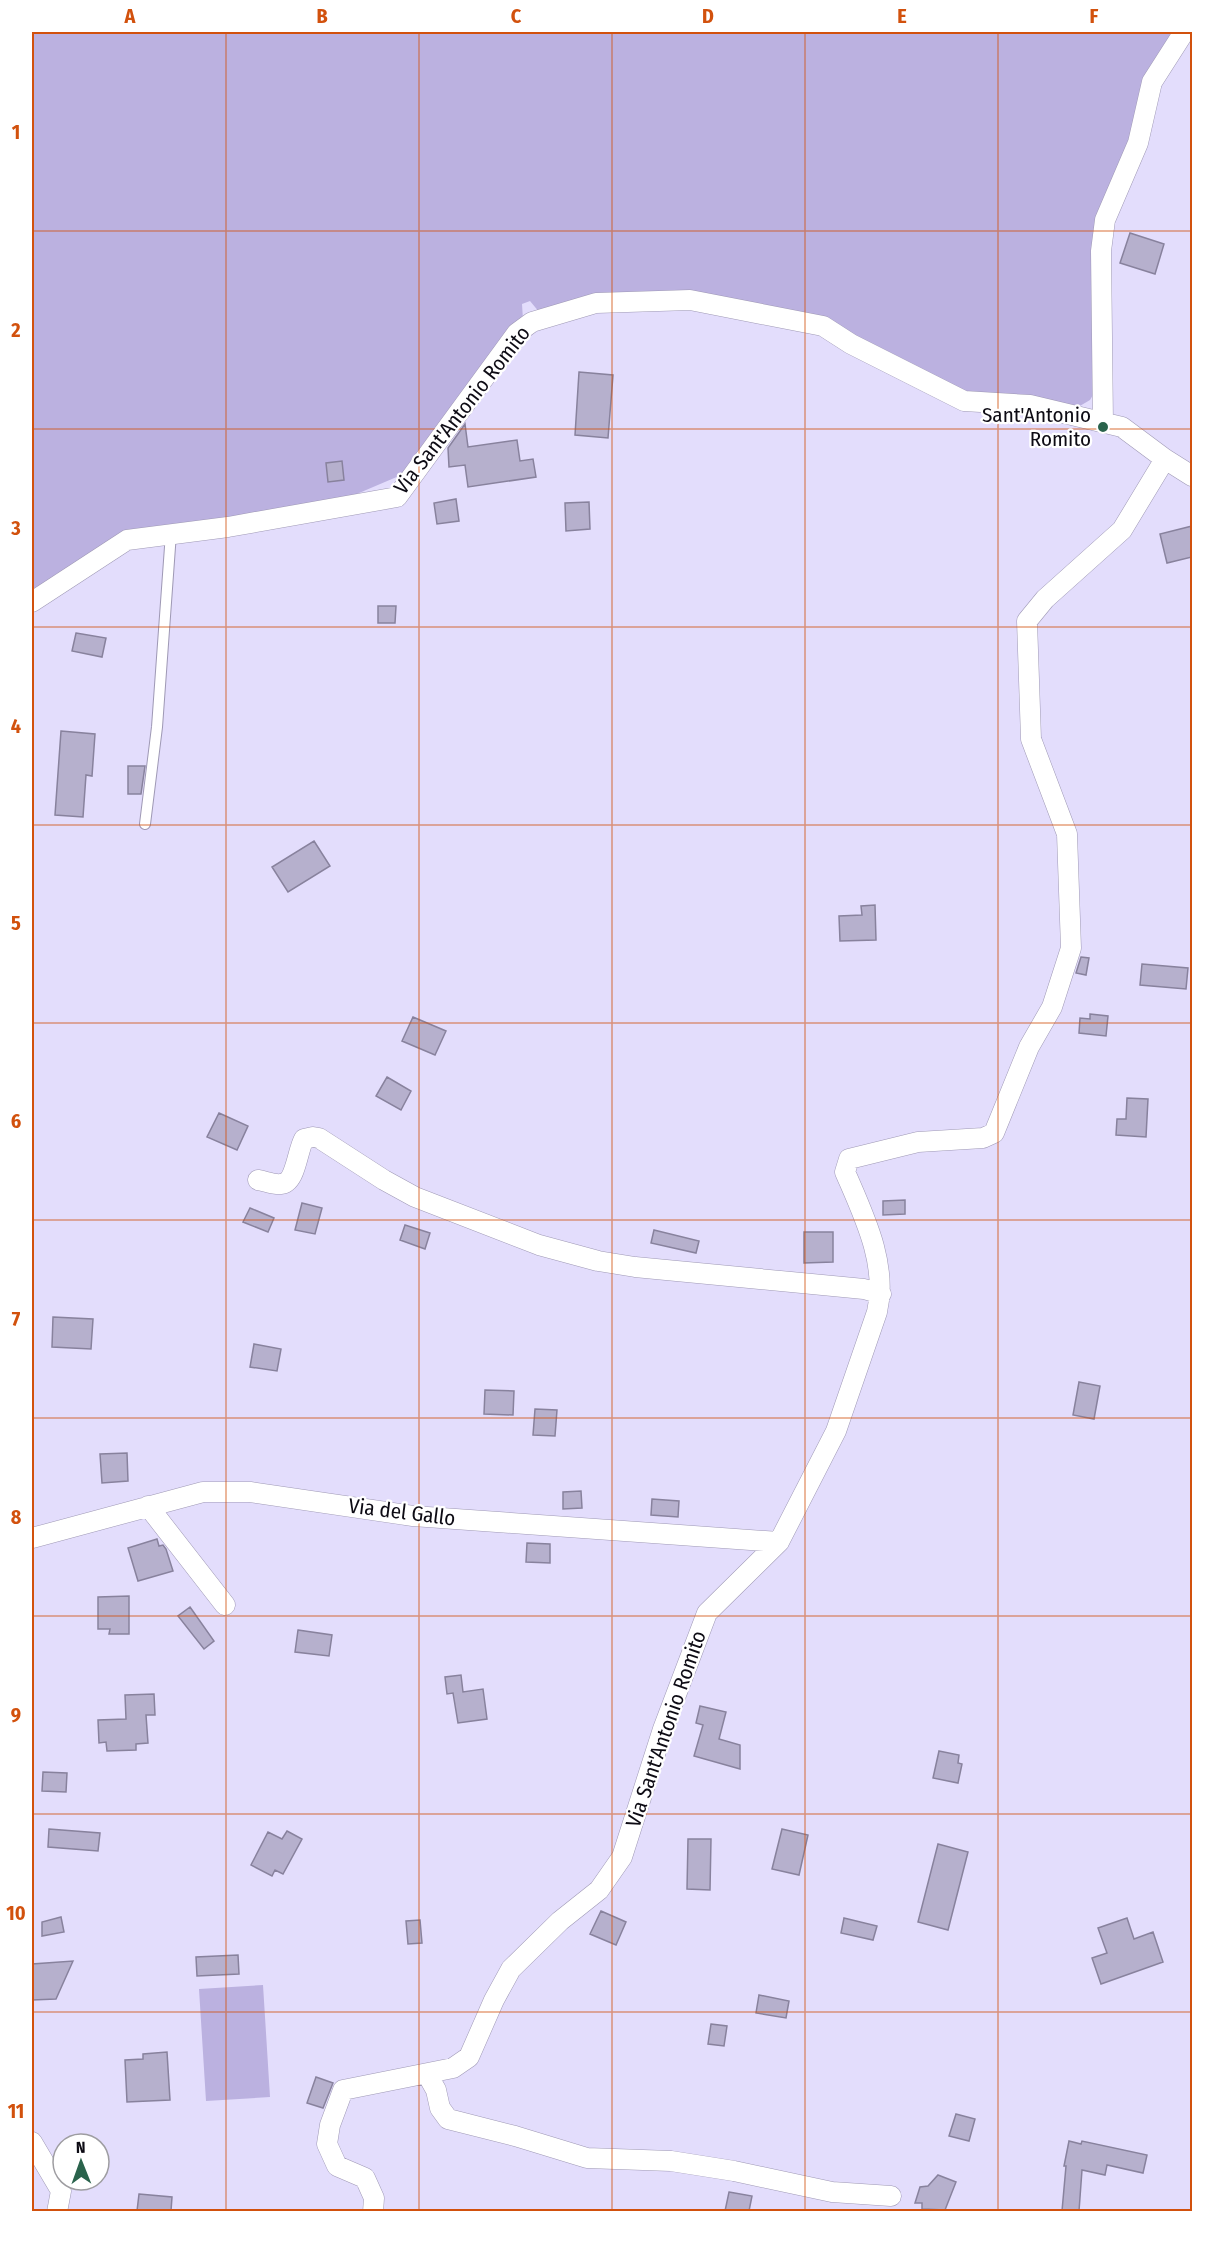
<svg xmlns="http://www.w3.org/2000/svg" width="1224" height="2243" viewBox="0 0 1224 2243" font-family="'Fira Sans Condensed',sans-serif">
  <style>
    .green { fill: #bbb1e0 }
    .building { fill: #b6b0cd; stroke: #88829d; stroke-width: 1.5 }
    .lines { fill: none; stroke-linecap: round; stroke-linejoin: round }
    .service-casing { stroke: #9f99b5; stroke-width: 12 }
    .minor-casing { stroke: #9f99b5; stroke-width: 21 }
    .service { stroke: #fff; stroke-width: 10 }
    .minor { stroke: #fff; stroke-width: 20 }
    .grid { fill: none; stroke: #d2510d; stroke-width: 1.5; stroke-opacity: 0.55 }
    .poi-dot { fill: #2a634c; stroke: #fff; stroke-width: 2 }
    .labels { text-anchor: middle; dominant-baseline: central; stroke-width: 4.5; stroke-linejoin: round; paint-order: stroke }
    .street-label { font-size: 21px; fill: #0d0b14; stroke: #fff }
    .poi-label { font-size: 21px; fill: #0d0b14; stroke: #fff; text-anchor: end }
    .neatline { fill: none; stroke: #d2510d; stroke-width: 2 }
    .grid-label { font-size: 20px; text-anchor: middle; font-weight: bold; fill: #d2510d }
  </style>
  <rect width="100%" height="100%" fill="#e3ddfc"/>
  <!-- green -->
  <path class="green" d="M32,32H1178L1136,140L1101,208L1097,388L1090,400L1073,410L951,390L861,344L692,293L540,313L530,301L522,304L523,320L406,473L345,499L89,559L56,574L32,594Z
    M263,1985L270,2097L206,2101L199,1989Z"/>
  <!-- building -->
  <path class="building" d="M1130,233L1164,244L1155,274L1120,263Z
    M579,372L613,375L608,438L575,435Z
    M465,424L468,447L517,440L520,461L533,459L536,477L468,487L465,465L449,467L448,448Z
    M342,461L344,480L328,482L326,463Z
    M456,499L459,521L437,524L434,503Z
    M589,502L590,529L566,531L565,503Z
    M1192,526V557L1167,563L1160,534Z
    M378,606H396L395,623H378Z
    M76,633L106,638L102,657L72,651Z
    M61,731L95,734L92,776L86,775L83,817L55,815Z
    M128,766H145L141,794H128Z
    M314,841L330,866L288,892L272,867Z
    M875,905L876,940L840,941L839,916L862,915L861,906Z
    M1081,957L1089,958L1086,975L1076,973Z
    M1142,964L1188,968L1186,989L1140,985Z
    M1090,1014L1108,1016L1106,1036L1079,1033L1080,1018L1090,1019Z
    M413,1017L446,1031L435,1055L402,1041Z
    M387,1077L411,1091L401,1110L376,1096Z
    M1127,1098L1148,1099L1146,1137L1116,1135L1117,1119H1126Z
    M219,1113L248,1126L237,1150L207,1137Z
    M905,1200V1214L883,1215V1201Z
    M302,1203L322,1208L315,1234L295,1230Z
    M250,1208L274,1218L268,1232L243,1222Z
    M405,1225L430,1233L425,1249L400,1240Z
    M654,1230L699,1241L696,1253L651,1243Z
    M804,1232H833V1262L804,1263Z
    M53,1317L93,1319L91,1349L52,1347Z
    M254,1344L281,1349L277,1371L250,1367Z
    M1079,1382L1100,1386L1094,1419L1073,1415Z
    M485,1390L514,1391L513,1415L484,1414Z
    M535,1409L557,1410L555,1436L533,1435Z
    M127,1453L128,1481L102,1483L100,1454Z
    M581,1491L582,1508L563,1509V1492Z
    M652,1499L679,1501L678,1517L651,1515Z
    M157,1539L159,1546L163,1545L166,1549L173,1571L138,1581L128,1548Z
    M527,1543L550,1544V1563L526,1562Z
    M129,1596V1634H109L110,1629H98V1597Z
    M190,1607L214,1641L204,1649L178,1616Z
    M298,1630L332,1635L329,1656L295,1652Z
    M461,1675L463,1692L483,1689L487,1719L458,1723L453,1693L447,1694L445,1677Z
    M154,1694L155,1715H146L148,1743L136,1744V1750L107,1751L106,1742L99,1743L98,1720L126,1719L125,1695Z
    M700,1706L726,1712L719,1739L740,1745V1769L694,1756L703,1725L696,1723Z
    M939,1751L959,1755L958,1763L962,1764L958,1783L933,1778Z
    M43,1772L67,1773L66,1792L42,1791Z
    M49,1829L100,1833L98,1851L48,1847Z
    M782,1829L808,1835L799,1875L772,1869Z
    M287,1831L302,1839L283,1874L275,1870L272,1876L251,1865L268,1832L282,1839Z
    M688,1839H711L710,1890L687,1889Z
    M938,1844L968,1852L948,1930L918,1922Z
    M601,1911L626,1922L616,1945L590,1934Z
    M61,1917L64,1932L42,1936V1922Z
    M844,1918L877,1926L873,1940L841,1933Z
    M1127,1918L1134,1939L1153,1932L1163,1962L1101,1984L1092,1958L1107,1953L1098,1928Z
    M420,1920L422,1943L408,1944L406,1921Z
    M238,1955L239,1974L197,1976L196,1957Z
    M73,1961L56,1999L32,2000V1964Z
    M759,1995L789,2001L786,2018L756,2013Z
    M711,2024L727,2026L724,2046L708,2044Z
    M167,2052L170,2100L127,2102L125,2060L143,2059V2054Z
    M316,2077L333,2083L323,2108L307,2103Z
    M956,2114L975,2119L969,2141L949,2136Z
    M1069,2141L1081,2144L1082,2141L1147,2155L1143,2173L1107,2165L1105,2175L1082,2170L1079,2211H1062L1066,2166H1064Z
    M938,2175L956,2182L945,2210L922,2209V2203H915L920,2187L928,2186Z
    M729,2192L752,2196L749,2211H725Z
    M139,2194L172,2197L171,2211H137Z"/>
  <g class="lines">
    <defs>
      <path id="service" d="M145,824L157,727L171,533"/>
      <path id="minor" d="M1103,423L1101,251L1105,220L1138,143L1152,82L1184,32
        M32,602L127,540L228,527L397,497L517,333L532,322L596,303L690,300L823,326L851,344L964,401L1030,405L1122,427L1165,459L1192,476
        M258,1180C265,1181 274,1185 281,1184C296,1183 297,1151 304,1139L313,1137L319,1138L384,1180L415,1197L539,1245L598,1261L635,1267L864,1289L881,1294
        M148,1506L225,1605
        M32,1538L203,1492H250L413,1516L779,1542
        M427,2074L436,2090L440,2108L448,2119L515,2136L587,2158L671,2161L734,2171L832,2192L891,2196
        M32,2142L61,2191L57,2212
        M373,2212L374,2198L365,2178L337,2166L327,2144L330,2125L343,2090L453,2068L469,2057L494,2000L511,1969L560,1921L599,1890L622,1857L663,1729L707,1613L779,1542L836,1431L877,1312C888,1264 864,1216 845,1172L849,1159L918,1142L983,1138L994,1133L1029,1047L1052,1007L1071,948L1067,834L1031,739L1027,621L1045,599L1122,530L1165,459"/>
    </defs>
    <!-- service casing -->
    <use href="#service" class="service-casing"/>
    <!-- minor casing -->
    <use href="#minor" class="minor-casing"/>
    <!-- service -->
    <use href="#service" class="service"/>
    <!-- minor -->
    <use href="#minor" class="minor"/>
  </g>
  <!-- grid -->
  <path class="grid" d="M226,32V2212M419,32V2212M612,32V2212M805,32V2212M998,32V2212M32,231H1192M32,429H1192M32,627H1192M32,825H1192M32,1023H1192M32,1220H1192M32,1418H1192M32,1616H1192M32,1814H1192M32,2012H1192"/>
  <!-- markers -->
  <circle class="poi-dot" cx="1103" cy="427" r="6"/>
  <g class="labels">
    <!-- street labels -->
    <g class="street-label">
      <text transform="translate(462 410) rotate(-52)">Via Sant'Antonio Romito</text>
      <text transform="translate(402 1512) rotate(7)">Via del Gallo</text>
      <text transform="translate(666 1729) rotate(-71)">Via Sant'Antonio Romito</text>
    </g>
    <!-- poi labels -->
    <g class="poi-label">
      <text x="1091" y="415">Sant'Antonio<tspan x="1091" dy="24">Romito</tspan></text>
    </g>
  </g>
  <!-- border -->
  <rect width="1224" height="2243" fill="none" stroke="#ffffff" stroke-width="66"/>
  <!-- north arrow -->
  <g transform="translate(81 2162) rotate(359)"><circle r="28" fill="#ffffff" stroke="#9e9da1" stroke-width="1.5"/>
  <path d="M0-4.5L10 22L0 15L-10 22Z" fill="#2a634c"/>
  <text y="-9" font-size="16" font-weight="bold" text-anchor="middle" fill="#0d0b14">N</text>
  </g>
  <rect x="33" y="33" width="1158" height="2177" class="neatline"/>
  <g class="grid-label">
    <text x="130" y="23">A</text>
    <text x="322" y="23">B</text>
    <text x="516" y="23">C</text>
    <text x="708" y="23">D</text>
    <text x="902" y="23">E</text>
    <text x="1094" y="23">F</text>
    <text x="16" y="139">1</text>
    <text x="16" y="337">2</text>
    <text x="16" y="535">3</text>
    <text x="16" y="733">4</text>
    <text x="16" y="930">5</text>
    <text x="16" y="1128">6</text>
    <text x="16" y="1326">7</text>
    <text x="16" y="1524">8</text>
    <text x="16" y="1722">9</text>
    <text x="16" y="1920">10</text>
    <text x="16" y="2118">11</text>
  </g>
</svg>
